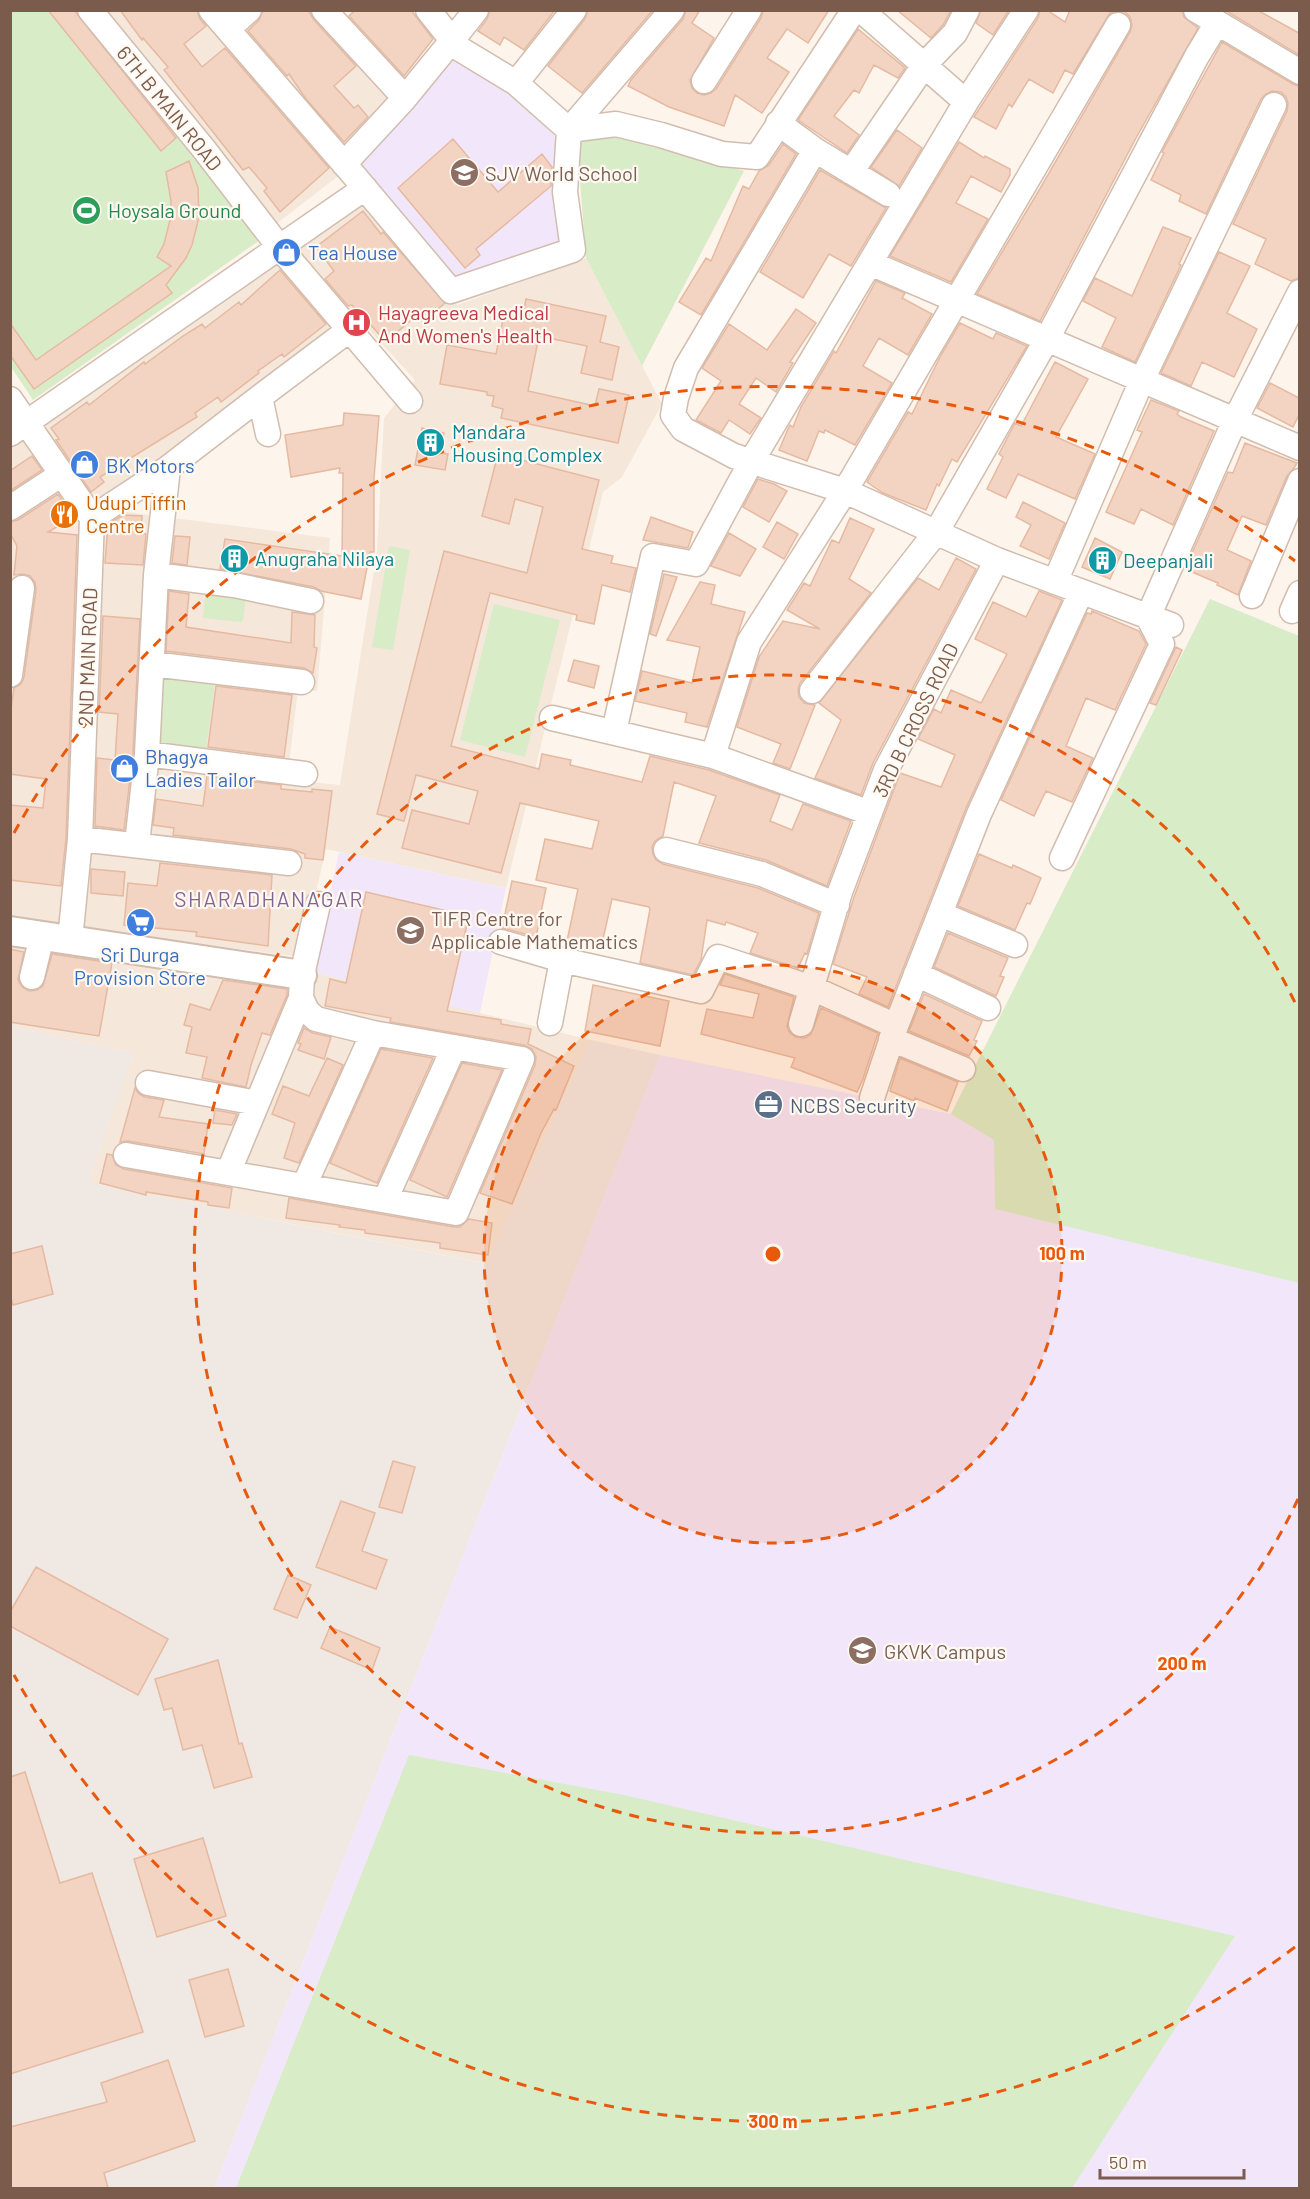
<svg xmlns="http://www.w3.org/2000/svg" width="1310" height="2199" viewBox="0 0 1310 2199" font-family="Barlow,sans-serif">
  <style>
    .residential { fill: #f5e7d9 }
    .commercial { fill: #fde7df }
    .industrial { fill: #efe8e3 }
    .education { fill: #f2e7fa }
    .green { fill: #d8ecc8 }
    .building { fill: #f3d4c2; stroke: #e6b9a1; stroke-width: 1.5 }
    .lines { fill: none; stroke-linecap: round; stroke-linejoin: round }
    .minor-casing { stroke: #d1bdaf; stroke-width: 27 }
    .tertiary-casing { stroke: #d1bdaf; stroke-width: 32 }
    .minor { stroke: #fff; stroke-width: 24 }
    .tertiary { stroke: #fff; stroke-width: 28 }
    .ring { fill: none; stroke: #e8590c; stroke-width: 3; stroke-dasharray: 10 8 }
    .labels { text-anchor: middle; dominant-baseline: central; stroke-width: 4.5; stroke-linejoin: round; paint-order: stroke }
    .street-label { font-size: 20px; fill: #7a5b4c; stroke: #fff9f2 }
    .education-label { font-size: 20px; fill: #785e54; stroke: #fff9f2; text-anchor: start }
    .leisure-label { font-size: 20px; fill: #27864d; stroke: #fff9f2; text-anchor: start }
    .shop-label { font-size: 20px; fill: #366cbe; stroke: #fff9f2; text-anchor: start }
    .health-label { font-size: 20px; fill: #be3a42; stroke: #fff9f2; text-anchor: start }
    .culture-label { font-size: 20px; fill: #0d838f; stroke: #fff9f2; text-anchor: start }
    .food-label { font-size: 20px; fill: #c56008; stroke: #fff9f2; text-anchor: start }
    .service-label { font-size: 20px; fill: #4e5e75; stroke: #fff9f2; text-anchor: start }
    .neighbourhood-label { font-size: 21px; letter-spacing: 1.5px; fill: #836595; stroke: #fff9f2 }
    .centre { fill: #e8590c; stroke: #fff9f2; stroke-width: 3 }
    .ring-label { font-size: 18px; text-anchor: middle; font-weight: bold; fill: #e8590c; stroke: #fff9f2; stroke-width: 4.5; stroke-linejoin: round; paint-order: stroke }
  </style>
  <rect width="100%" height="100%" fill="#fdf5eb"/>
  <!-- residential -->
  <path class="residential" d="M96,11H207L346,170L271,228Z
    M256,11H320L402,97L344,160L234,29Z
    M368,200L457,305L586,258L662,404L622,477L603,492L506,888L326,849L301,957L11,920L10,516L24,507L44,542L110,510L330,538L317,691L298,690L287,780L340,785L377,552L384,418L415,380L296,250Z
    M278,256L343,328L98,509L38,424Z
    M26,428L41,449L28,493L11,504V438Z
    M10,933L313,972L591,1040L487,1264L88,1182L134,1053L11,1027Z"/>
  <!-- commercial -->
  <path class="commercial" d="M63,479L91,520L89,560L43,555L44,542L24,507Z"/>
  <!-- industrial -->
  <path class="industrial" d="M11,1027L134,1053L88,1182L486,1264L591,1040L660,1055L214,2188H11Z"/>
  <!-- education -->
  <path class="education" d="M450,59L518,97L562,136L559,248L456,280L360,165Z
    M1210,599L1299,636V2188H214L660,1055L951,1114Z
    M339,852L506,888L480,1013L313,972Z"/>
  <!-- green -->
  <path class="green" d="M10,11H75L260,240L33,400L11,367Z
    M615,132L744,171L642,366L586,258L578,154L582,135Z
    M389,546L410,550L393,650L372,647Z
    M206,587L247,591L243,620L241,622L203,618Z
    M1210,599L1299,636V1283L995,1209L994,1140L951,1114Z
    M494,604L560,620L525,757L460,740Z
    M157,674L215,682L206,749L155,743Z
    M409,1755L624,1795L1235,1936L1072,2188H236Z"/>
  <!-- building -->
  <path class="building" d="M48,10H74L176,138L161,151Z
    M120,10H197L200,19L206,26L184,44L202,67L225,48L329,168L280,212L264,191L267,188L249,167L243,170L164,70L168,67L143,38L142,40Z
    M308,10L314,20L356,66L334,86L354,108L358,105L368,117L344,142L306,99L289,74L287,76L248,31L259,20L263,10Z
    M355,10H411L433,39L404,76L349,16Z
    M490,10H555L524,50L504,37L500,45L478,31L487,19Z
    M588,10H653L582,93L548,66L585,19Z
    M686,10H700L692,23L714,38L690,80L692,88L697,93L704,95L711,93L716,89L761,18L763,10H829L808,43L787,29L767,58L789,72L762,113L735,95L724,126L669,107L628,86L631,80L683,19Z
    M897,10H951L943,25L931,38Z
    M981,10H1009L993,35L976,23Z
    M1040,10H1047L1065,22L1070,10H1182L1184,17L1198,28L1136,138L1040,321L977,294L1041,187L1130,32L1132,25L1130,17L1125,12L1118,11L1110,13L1073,74L1065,70L1053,93L1029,79L1012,107L1009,104L996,129L974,117L1038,18Z
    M1228,10H1257L1299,33V55L1228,12Z
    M858,29L905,68L898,78L874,65L859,93L854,90L834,116L859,135L847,153L798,120Z
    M1222,42L1293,84L1299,86V278L1291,281L1255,264L1266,239L1233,224L1287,111L1288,103L1286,97L1281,92L1272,91L1266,94L1261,99L1206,214L1179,201L1181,195L1151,180L1164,153L1162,152Z
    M897,130L922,148L899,186L871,167Z
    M453,139L498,192L542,154L552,167L551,186L476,249L480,255L465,268L398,188Z
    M959,142L984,158L985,156L1010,169V175L1001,192L971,176L956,203L988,219L951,282L890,256Z
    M783,144L796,154L701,315L679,302L706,258L711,261L743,186L749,189L759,171L769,165Z
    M189,161L198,188L199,217L192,245L186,258L166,285L172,293L34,389L10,355V323L36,360L171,266L157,257L164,244L171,216V201L166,172Z
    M820,170L886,208L851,266L829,254L803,298L760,272Z
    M363,211L381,234L383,232L445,303L423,322L417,315L386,342L368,322L366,323L352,305L348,306L325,279L334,271L316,247Z
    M1163,227L1191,238L1179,264L1181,265L1135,362L1102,347L1116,318L1083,301L1095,278L1132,296Z
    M1219,252L1250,266L1227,313L1257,329L1234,377L1202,362L1191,386L1161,373Z
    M280,270L326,324L284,357L282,354L258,371L259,373L221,402L218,397L195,413L197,417L100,477L104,482L91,492L56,440L59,439L51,428L87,402L89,405L144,362L145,364L183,336L202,324L205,328L239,302L241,305Z
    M876,281L905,293L902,298L932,314L908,355L879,338L863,366L892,383L855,445L825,430L824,433L819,431L807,461L779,450L788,429L790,425L793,427L801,407L834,351L836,353Z
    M526,299L606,316L600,342L619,347L612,380L581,373L587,346L539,336L528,391L595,406L599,389L629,395L618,443L501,418L503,409L492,406L494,396L487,395V392L440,384L447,345L496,354L505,310L523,314Z
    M796,309L816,323L790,362L793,363L776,392L756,378L739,404L761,418L750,434L729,420L721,433L696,420L721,381L702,368L729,324L767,350Z
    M960,323L993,339L996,333L1027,346L957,462L952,459L939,486L937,484L926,510L883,493L867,482L908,412L912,414L941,355Z
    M1055,362L1088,379L1056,437L1095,454L1075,499L1018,474L1006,498L987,489L1003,457L999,454L1015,423L1021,426Z
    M1270,383L1299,398V415L1293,427L1257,408Z
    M1151,400L1179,411L1177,414L1181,417L1214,431L1173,525L1141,509L1134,524L1106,512L1142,432L1137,430Z
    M344,413L379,416L374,478V552H370L361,599L321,591L314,587L220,569L225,539L342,556L343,473H339L340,468L291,477L285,435L343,425Z
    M422,428L444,433L440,453L448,454L445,470L415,465Z
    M1245,443L1297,463L1294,468L1287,476L1266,525L1242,516L1227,550L1251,561L1238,595L1217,585L1218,583L1185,569L1228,472L1233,473Z
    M498,454L599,480L582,549L613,556L611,563L636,568L630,592L602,585L594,624L576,620L577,615L490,593L451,746L539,769L542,754L571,760L570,765L642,782L650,756L709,770L780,795L770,821L792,830L803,804L851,821L827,886L766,860L699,843L716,796L674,782L663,836L655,841L652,847L653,854L656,860L663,864L758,888L819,913L807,954L805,953L798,968L750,953L758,933L726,922L725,925L707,920L701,960L693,975L640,963L650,909L649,907L612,899L601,948L567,941L578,889L536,880L545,839L592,849L599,821L520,803L501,873L402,848L412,810L469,824L478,791L416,775L404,821L377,814L444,551L527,573L543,507L515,499L509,524L482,516Z
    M32,456L42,470L10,491V471Z
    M758,479L774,484L787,491L769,522L743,507Z
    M58,494L68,509L66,511H70L74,517L48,532L77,535L66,838L61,886L10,880V805L43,808L46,779L10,774V716L14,688L21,684L24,677L36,590L35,582L30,576L23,574L14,575L17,546L10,533V522L18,520Z
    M1023,502L1065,523L1049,559L1020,546L1031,525L1016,517Z
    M123,515L142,516L141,533L146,534L143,565L105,563L108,524Z
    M651,517L693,532L688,548L643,540Z
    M850,518L874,529L849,579L871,593L800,683L798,690L799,697L804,703L815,705L790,769L773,763L781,744L737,727L759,657L783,621L820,629L787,610L804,583L810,586L832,540L839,543Z
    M777,522L798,534L784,559L763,547Z
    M729,533L756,549L740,576L711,566Z
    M175,536L190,537L187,565L172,563Z
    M1095,538L1122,552L1110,579L1082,567Z
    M956,558L976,569L873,763L861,795L815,778L841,720L819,703L918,578L939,590Z
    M664,574L677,577L656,636L650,634Z
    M700,582L715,585L711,604L745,612L707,727L685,722L687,713L635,701L642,671L692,683L700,647L667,640Z
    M169,591L189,594L186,627L291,643L292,612L315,615L314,647L317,648L313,673L304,668L166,651Z
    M1039,591L1062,600L966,808L888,1007L859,994L867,977L833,964L854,897L900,773L941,787L955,755L918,739L934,709L941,713L951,690L981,703L1007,654L975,639L993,602L1026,617Z
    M1092,611L1139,631L1146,644L1115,710L1086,698L1066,746L1093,758L1072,802L1046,791L1034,816L1001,800L1087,613L1091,614Z
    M103,616L140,619L133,753L124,830L95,826L97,758L115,760L118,714L99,712Z
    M1176,647L1182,650L1156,705L1150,703Z
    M574,660L599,666L594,688L568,681Z
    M216,686L292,695L284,757L208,747Z
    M207,776L281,785V789L312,792V789L332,791L323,860L305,858V854L291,849L173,835L174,828L153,825L156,799L203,806Z
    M979,854L1012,868L1013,865L1041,878L1030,904L1027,903L1015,930L958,906Z
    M160,863L272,875L268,946L196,936L197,932L124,925L128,883L157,886Z
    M91,869L125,872L123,896L91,893Z
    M512,881L546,888L536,937L502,928Z
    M366,892L469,916L447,1011L501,1020V1024L531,1029L528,1044L574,1066L556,1110L554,1109L541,1133L512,1204L480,1193L535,1065L536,1057L532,1049L524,1045L390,1022L391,1018L325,1006L330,979L346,983Z
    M948,933L1008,958L1000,976L1004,977L996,996L934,967Z
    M10,949L24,952L18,980L22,987L29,991L37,990L43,986L52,954L112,963L99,1036L10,1022Z
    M725,974L794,997L787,1027L790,1033L796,1037L805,1038L811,1034L821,1008L878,1033L863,1079L857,1092L791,1067L795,1058L701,1034L707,1009L753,1018L759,994L720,985Z
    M223,980L287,989V995L270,1035L262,1033L251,1065L246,1087L202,1078L207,1057L186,1053L192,1027L184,1025L190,1004L210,1010Z
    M593,985L669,1001L660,1046L585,1031Z
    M924,994L982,1021L974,1040L977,1041L969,1056L909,1031Z
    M304,1028L313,1033L331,1037L324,1059L298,1050L301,1044L298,1043Z
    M381,1049L433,1058L377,1183L330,1163Z
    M327,1058L343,1065L299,1163L284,1158L295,1123L272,1114L283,1086L309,1096Z
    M900,1058L958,1082L947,1111L915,1098L914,1101L890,1091Z
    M462,1063L502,1070L447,1197L410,1180Z
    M135,1088L139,1094L145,1097L164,1100L159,1117L208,1124L204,1154L128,1141L120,1142Z
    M215,1110L237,1114L232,1125L213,1123Z
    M107,1154L112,1155L116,1165L124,1169L232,1188L229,1208L208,1205V1202L146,1192V1195L100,1183Z
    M289,1198L454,1227H460L469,1219L492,1223L488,1255L440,1248V1243L365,1233V1230L339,1227L340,1225L286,1218Z
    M42,1246L53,1294L13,1305L10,1294V1254Z
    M393,1461L415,1467L402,1513L379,1507Z
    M341,1501L375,1513L362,1551L387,1560L376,1589L316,1567Z
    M36,1567L168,1639L138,1695L10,1626V1612Z
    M288,1575L311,1585L297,1618L274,1609Z
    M330,1627L380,1648L372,1670L321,1648Z
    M218,1660L239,1744L242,1743L252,1777L214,1788L202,1745L183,1750L172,1708L164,1710L155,1679Z
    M25,1772L60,1883L92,1873L143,2032L10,2074V1777Z
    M203,1838L226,1916L157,1937L134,1859Z
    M228,1969L244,2026L205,2037L189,1980Z
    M168,2060L195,2141L104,2173L108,2188H10V2127L107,2102L101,2083Z"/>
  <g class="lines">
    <defs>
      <path id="minor" d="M90,10L203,148L280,248L410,401
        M211,10L352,173L451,291L573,250L565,192L569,130L672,10
        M324,10L405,98
        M428,10L452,40
        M476,10L450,43L516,83L569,130
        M861,10L966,102
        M1196,10L1300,72
        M228,29L249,10
        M704,81L749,10
        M516,83L574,10
        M778,123L815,150L888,194
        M569,130L616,124L661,135L722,154L757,157L854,10
        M815,150L686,368L676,398L673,415L683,429L734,456L845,491L997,560L1171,625
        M344,164L405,98L450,43
        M851,172L925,64L955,33L967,10
        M870,263L1300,448
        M260,397L349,330
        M10,399L92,518L80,839L70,940
        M10,434L365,188
        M10,508L62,474
        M92,518L168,468L260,397L268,434
        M156,575L168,468
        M1055,582L1142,380L1274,105
        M1252,596L1300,481
        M1292,611L1300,593
        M152,664L302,682
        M10,675L22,588
        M812,691L937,531L1047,339L1197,56L1217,23
        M552,718L713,756L870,813
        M614,732L653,556L696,564L751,462L966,102L1026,10
        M147,754L305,774
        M713,756L749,642L845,491L1118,25
        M80,839L289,863
        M137,844L147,754L156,575L234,585L311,601
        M666,850L762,874L837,905
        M1062,858L1162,644L1148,617L1235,420L1300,292
        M940,914L1015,945
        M501,942L562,960L701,991L718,957L812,988L896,1026
        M916,974L988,1008
        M32,977L42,936
        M550,1023L562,960
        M801,1024L840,892L886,770L997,560
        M891,1039L963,1069
        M148,1083L257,1103
        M872,1098L896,1026L979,814L1081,592
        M126,1155L456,1213L522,1059L373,1033L316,1019L307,1011L301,998L302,975L318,904
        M228,1173L301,998
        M304,1186L373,1033
        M385,1200L454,1047"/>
      <path id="tertiary" d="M10,931L302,975"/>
    </defs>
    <!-- minor casing -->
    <use href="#minor" class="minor-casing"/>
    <!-- tertiary casing -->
    <use href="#tertiary" class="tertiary-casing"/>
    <!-- minor -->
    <use href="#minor" class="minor"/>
    <!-- tertiary -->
    <use href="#tertiary" class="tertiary"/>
  </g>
  <!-- distance rings -->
  <circle cx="773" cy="1254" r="289" fill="#e8590c" fill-opacity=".12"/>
  <g class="ring">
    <circle cx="773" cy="1254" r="289"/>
    <path d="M1298 1499A579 579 0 1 1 1298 1009"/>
    <path d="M1295 1947A868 868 0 0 1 14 1675M14 833A868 868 0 0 1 1295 561"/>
  </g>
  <!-- icons -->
  <defs>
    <symbol id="school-disc" viewBox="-11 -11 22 22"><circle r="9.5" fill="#8d6e63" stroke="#fff9f2"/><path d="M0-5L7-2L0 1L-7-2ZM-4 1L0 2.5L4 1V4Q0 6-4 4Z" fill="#fff"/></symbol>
    <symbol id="stadium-disc" viewBox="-11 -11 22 22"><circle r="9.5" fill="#2e9e5b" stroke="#fff9f2"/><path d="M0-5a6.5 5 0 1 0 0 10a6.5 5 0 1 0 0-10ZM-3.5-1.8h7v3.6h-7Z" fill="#fff"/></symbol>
    <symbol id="shop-disc" viewBox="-11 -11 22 22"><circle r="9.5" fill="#3f7fe0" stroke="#fff9f2"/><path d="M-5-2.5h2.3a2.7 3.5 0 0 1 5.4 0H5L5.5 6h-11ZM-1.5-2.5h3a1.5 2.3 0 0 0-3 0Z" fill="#fff"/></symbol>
    <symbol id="hospital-disc" viewBox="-11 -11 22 22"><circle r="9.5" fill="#e0444e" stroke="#fff9f2"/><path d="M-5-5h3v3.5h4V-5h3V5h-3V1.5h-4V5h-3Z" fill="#fff"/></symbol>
    <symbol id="building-disc" viewBox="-11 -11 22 22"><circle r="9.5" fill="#0f9aa8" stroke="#fff9f2"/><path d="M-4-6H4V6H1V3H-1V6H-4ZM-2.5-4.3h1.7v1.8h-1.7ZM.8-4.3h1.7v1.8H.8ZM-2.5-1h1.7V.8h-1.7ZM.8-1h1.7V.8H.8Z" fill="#fff"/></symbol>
    <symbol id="restaurant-disc" viewBox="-11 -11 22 22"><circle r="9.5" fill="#e8710a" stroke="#fff9f2"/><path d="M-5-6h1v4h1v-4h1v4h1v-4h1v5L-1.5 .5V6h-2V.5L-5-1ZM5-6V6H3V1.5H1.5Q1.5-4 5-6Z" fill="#fff"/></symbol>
    <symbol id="supermarket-disc" viewBox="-11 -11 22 22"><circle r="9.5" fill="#3f7fe0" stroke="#fff9f2"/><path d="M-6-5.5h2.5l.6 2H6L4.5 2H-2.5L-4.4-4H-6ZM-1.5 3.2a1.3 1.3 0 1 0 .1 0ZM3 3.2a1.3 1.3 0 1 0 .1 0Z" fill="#fff"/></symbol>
    <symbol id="university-disc" viewBox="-11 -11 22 22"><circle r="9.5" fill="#8d6e63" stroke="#fff9f2"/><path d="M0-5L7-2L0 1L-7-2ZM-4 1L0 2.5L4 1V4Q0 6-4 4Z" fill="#fff"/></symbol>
    <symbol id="office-disc" viewBox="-11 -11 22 22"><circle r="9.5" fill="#5c6f8a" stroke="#fff9f2"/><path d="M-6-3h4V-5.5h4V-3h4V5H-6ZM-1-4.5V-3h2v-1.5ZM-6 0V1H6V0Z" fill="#fff"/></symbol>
  </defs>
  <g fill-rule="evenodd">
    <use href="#school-disc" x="448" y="156" width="33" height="33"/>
    <use href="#stadium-disc" x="70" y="194" width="33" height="33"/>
    <use href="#shop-disc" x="270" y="236" width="33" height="33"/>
    <use href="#hospital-disc" x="340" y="306" width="33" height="33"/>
    <use href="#building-disc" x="414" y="426" width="33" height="33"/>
    <use href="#shop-disc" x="68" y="448" width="33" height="33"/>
    <use href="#restaurant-disc" x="48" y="498" width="33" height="33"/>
    <use href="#building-disc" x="218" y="542" width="33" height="33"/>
    <use href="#building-disc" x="1086" y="544" width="33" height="33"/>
    <use href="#shop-disc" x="108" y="752" width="33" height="33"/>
    <use href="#supermarket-disc" x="124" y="906" width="33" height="33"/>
    <use href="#university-disc" x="394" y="914" width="33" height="33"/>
    <use href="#office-disc" x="752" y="1088" width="33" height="33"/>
    <use href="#university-disc" x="846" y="1634" width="33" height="33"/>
  </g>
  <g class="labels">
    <!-- street labels -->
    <g class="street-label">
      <text transform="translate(170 108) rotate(51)">6TH B MAIN ROAD</text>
      <text transform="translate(87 657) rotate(-88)">2ND MAIN ROAD</text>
      <text transform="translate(915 720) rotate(-64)">3RD B CROSS ROAD</text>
    </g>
    <!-- education labels -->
    <g class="education-label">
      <text x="485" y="173">SJV World School</text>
      <text x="431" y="918">TIFR Centre for<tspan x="431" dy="23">Applicable Mathematics</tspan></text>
      <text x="884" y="1651">GKVK Campus</text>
    </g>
    <!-- leisure labels -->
    <g class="leisure-label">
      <text x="108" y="210">Hoysala Ground</text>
    </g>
    <!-- shop labels -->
    <g class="shop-label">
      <text x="308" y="252">Tea House</text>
      <text x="106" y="465">BK Motors</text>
      <text x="145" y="756">Bhagya<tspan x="145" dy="23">Ladies Tailor</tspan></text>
      <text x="140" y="954" text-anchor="middle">Sri Durga<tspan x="140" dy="23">Provision Store</tspan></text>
    </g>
    <!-- health labels -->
    <g class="health-label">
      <text x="378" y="312">Hayagreeva Medical<tspan x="378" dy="23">And Women's Health</tspan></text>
    </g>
    <!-- culture labels -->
    <g class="culture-label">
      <text x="452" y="431">Mandara<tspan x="452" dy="23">Housing Complex</tspan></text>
      <text x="255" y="558">Anugraha Nilaya</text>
      <text x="1123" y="560">Deepanjali</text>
    </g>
    <!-- food labels -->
    <g class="food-label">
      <text x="86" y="502">Udupi Tiffin<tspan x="86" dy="23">Centre</tspan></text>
    </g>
    <!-- service labels -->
    <g class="service-label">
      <text x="790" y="1105">NCBS Security</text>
    </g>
    <!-- neighbourhood labels -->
    <g class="neighbourhood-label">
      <text x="269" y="898">SHARADHANAGAR</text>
    </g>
  </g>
  <circle cx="773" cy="1254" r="9" class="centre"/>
  <g class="ring-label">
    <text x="1062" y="1260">100 m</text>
    <text x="1182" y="1670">200 m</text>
    <text x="773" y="2128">300 m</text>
  </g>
  <!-- border -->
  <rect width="1310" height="2199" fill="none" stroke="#7a5b4c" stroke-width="24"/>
  <!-- scale -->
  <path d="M1100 2169v9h144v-9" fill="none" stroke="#7a5b4c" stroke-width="3"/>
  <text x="1109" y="2169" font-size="18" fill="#7a5b4c" stroke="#fff9f2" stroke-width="4.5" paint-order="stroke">50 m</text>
</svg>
